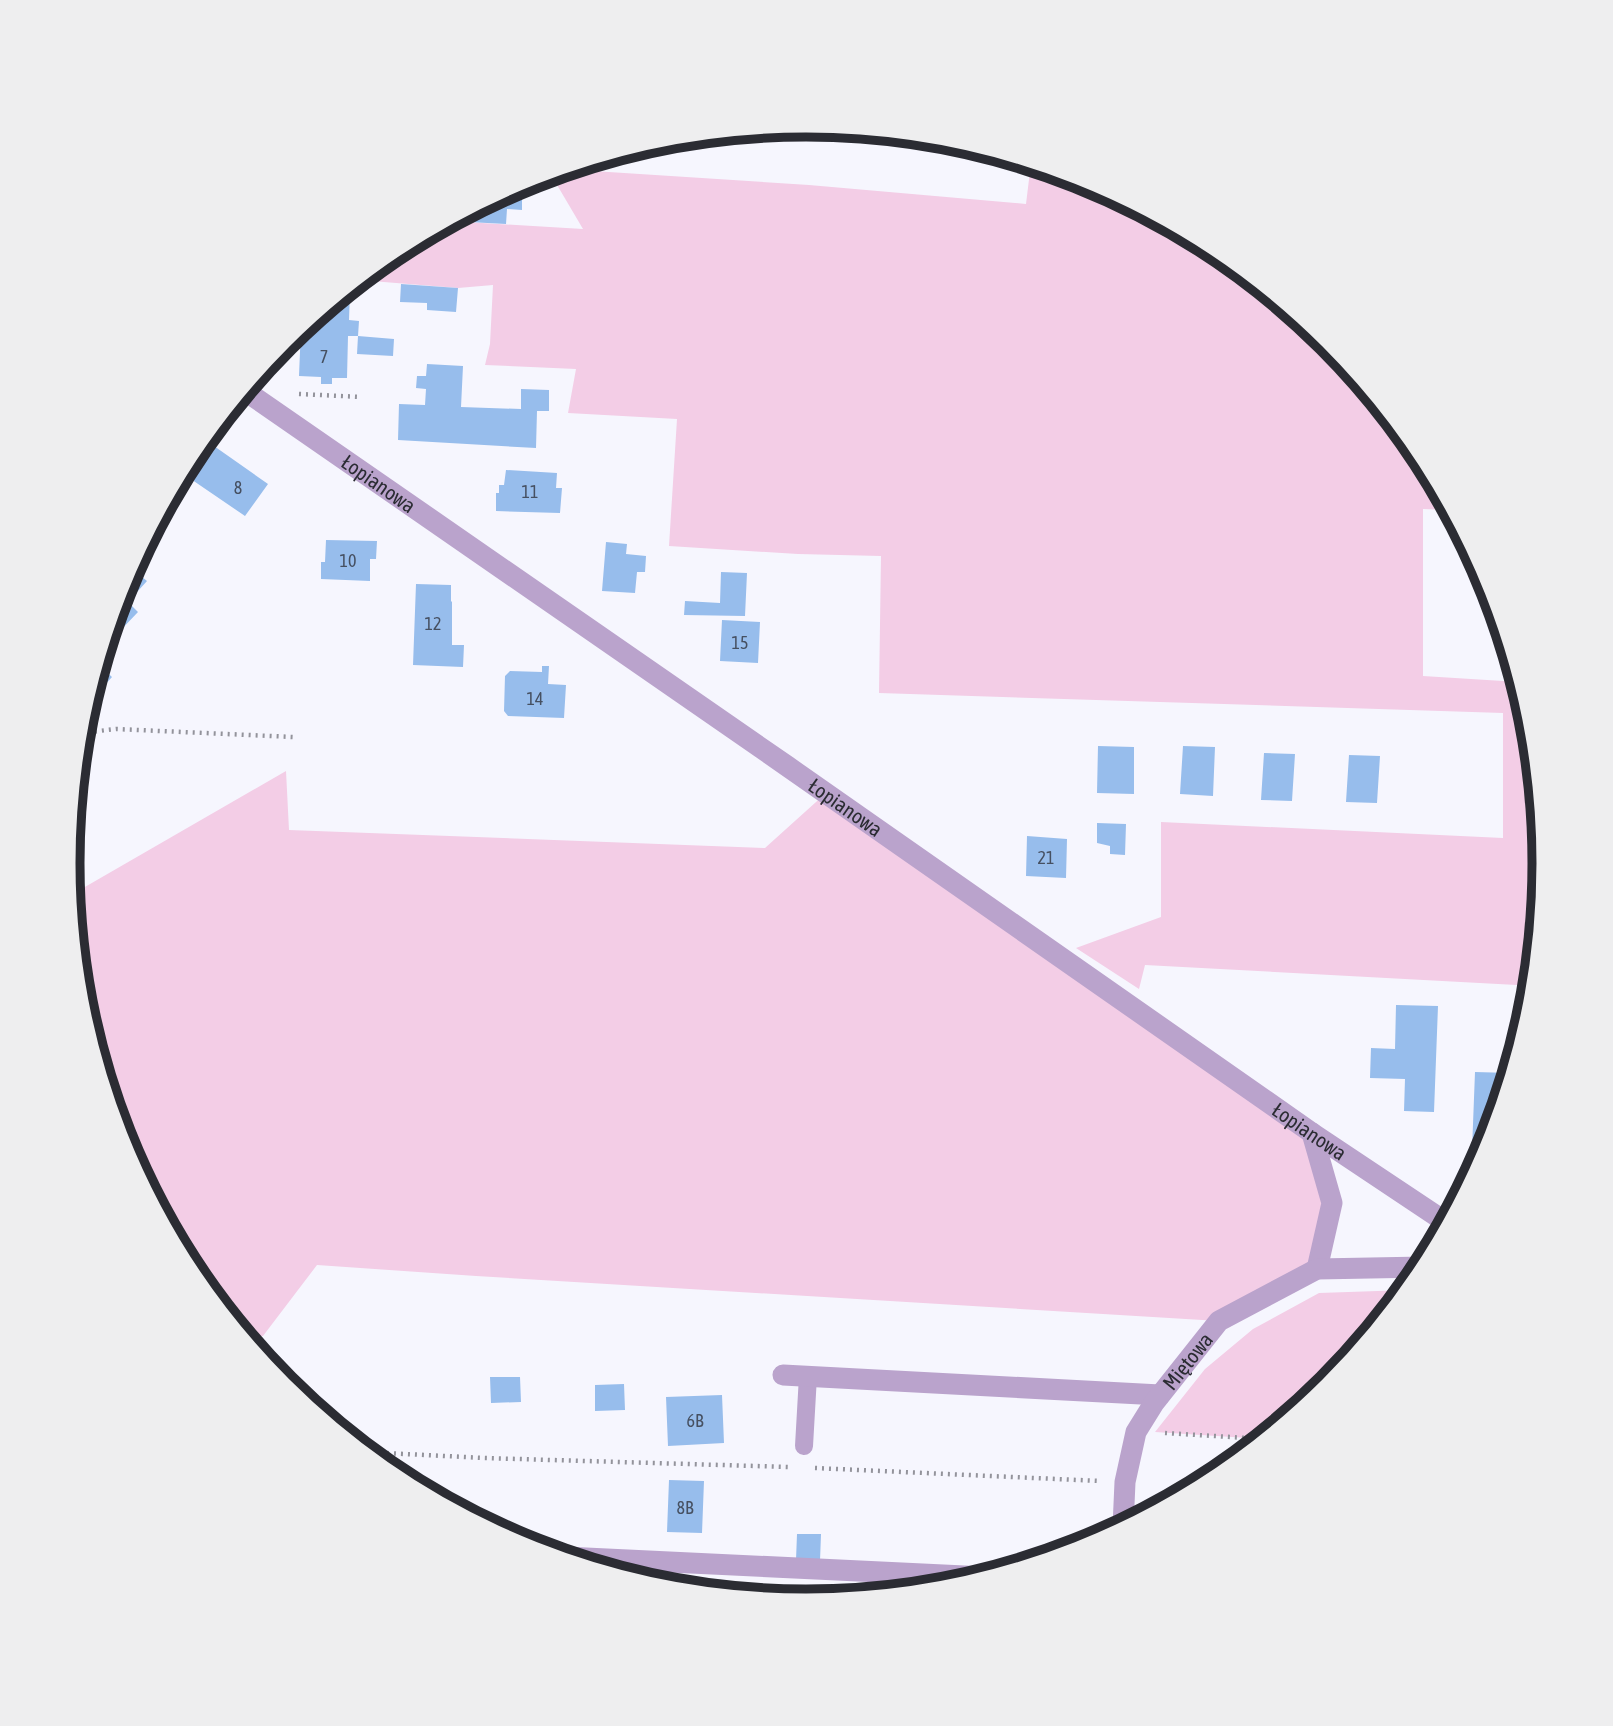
<svg xmlns="http://www.w3.org/2000/svg" width="1613" height="1726" viewBox="0 0 1613 1726" font-family="'Asap Condensed',sans-serif">
  <style>
    .green { fill: #f3cde6 }
    .building { fill: #97bdec }
    .lines { fill: none; stroke-linecap: round; stroke-linejoin: round }
    .path { stroke: #93939b; stroke-width: 4.5; stroke-dasharray: 2 5; stroke-linecap: butt }
    .lane { stroke: #baa3cc; stroke-width: 18 }
    .street { stroke: #baa3cc; stroke-width: 21 }
    .labels { text-anchor: middle; dominant-baseline: central; stroke-width: 5; stroke-linejoin: round; paint-order: stroke }
    .number-label { font-size: 18px; fill: #465061 }
    .street-label { font-size: 21px; fill: #2b2c33; stroke: #fff }
    .rim { fill: none; stroke: #2b2c33; stroke-width: 9 }
  </style>
  <rect width="100%" height="100%" fill="#f6f6fe"/>
  <!-- green -->
  <path class="green" d="M1031,163L1089,181L1217,249L1329,341L1421,453L1451,510L1423,509V676L1519,682L1531,719L1545,863L1533,986L1145,965L1139,989L1076,948L1161,917V822L1503,838V713L879,693L881,556L798,554L669,546L677,419L568,413L576,369L485,365L490,344L493,285L458,288L359,280L397,249L449,221L583,229L550,173L562,169L809,185L1026,204Z
    M286,771L289,830L765,848L826,793L1312,1133L1332,1203L1317,1269L1219,1321L476,1276L317,1265L263,1336H244L192,1273L124,1145L82,1007L71,895Z
    M1407,1290L1328,1385L1263,1439L1155,1432L1205,1369L1253,1329L1319,1293Z"/>
  <!-- building -->
  <path class="building" d="M508,190V191L522,192V210L507,209L506,224L450,221Z
    M401,284L458,288L456,312L427,310V303L400,302Z
    M345,291H350L349,320L359,321L358,336H348L347,378H332V384H321V377L299,376L301,327Z
    M358,336L394,339L393,356L357,354Z
    M427,364L463,366L461,407L521,409V389L549,390V411H537L536,448L398,440L399,404L425,405L426,389L416,388L417,376H426Z
    M204,439L268,484L245,516L182,473L193,453Z
    M506,470L557,473L556,488H562L560,513L496,511V493H499V485H504Z
    M326,540L377,541L376,559H370V581L321,579V562H325Z
    M606,542L627,544L626,554L646,556L645,572H637L635,593L602,591Z
    M131,568L147,581L128,602L138,612L118,633L111,626L125,580Z
    M721,572L747,573L745,616L684,615L685,601L720,603Z
    M416,584L451,585V601L452,602V645H464L463,667L413,665Z
    M722,620L760,622L758,663L720,661Z
    M99,665L112,677L86,706Z
    M542,666H549L548,684L566,685L564,718L508,716L504,711L505,676L510,671L542,672Z
    M1098,746L1134,747V794L1097,793Z
    M1183,746L1215,747L1213,796L1180,794Z
    M1264,753L1295,754L1292,801L1261,800Z
    M1349,755L1380,756L1377,803L1346,802Z
    M1097,823L1126,824L1125,855L1110,854V846L1097,843Z
    M1027,836L1067,839L1066,878L1026,876Z
    M1396,1005L1438,1006L1434,1112L1404,1111L1405,1079L1370,1078L1371,1048L1395,1049Z
    M1475,1072L1511,1073L1486,1150H1472Z
    M490,1377H520L521,1402L491,1403Z
    M624,1384L625,1410L595,1411V1385Z
    M722,1395L724,1443L668,1446L666,1397Z
    M669,1480L704,1481L702,1533L667,1532Z
    M797,1534H821L820,1561L796,1560Z"/>
  <g class="lines">
    <!-- path -->
    <path class="path" d="M299,394L361,397
      M81,733L116,729L293,737
      M1165,1433L1263,1439
      M366,1452L484,1458L789,1467
      M815,1468L1100,1481"/>
    <!-- lane -->
    <path class="lane" d="M804,1446L808,1376"/>
    <!-- street -->
    <g class="street">
      <path id="s1" d="M244,390L787,766L1312,1133L1447,1223"/>
      <path d="M1312,1133L1332,1203L1317,1269"/>
      <path d="M783,1375L1160,1395"/>
      <path id="s2" d="M1123,1527L1125,1482L1136,1432L1154,1403L1219,1321L1317,1269L1424,1267"/>
      <path d="M565,1557L985,1577"/>
    </g>
  </g>
  <g class="labels">
    <!-- number labels -->
    <g class="number-label">
      <text x="324" y="356">7</text>
      <text x="238" y="487">8</text>
      <text x="530" y="491">11</text>
      <text x="348" y="560">10</text>
      <text x="433" y="623">12</text>
      <text x="740" y="642">15</text>
      <text x="535" y="698">14</text>
      <text x="1046" y="857">21</text>
      <text x="695" y="1420">6B</text>
      <text x="685" y="1507">8B</text>
    </g>
    <!-- street labels -->
    <g class="street-label">
      <text stroke="none"><textPath href="#s1" startOffset="164">Łopianowa</textPath></text>
      <text stroke="none"><textPath href="#s1" startOffset="732">Łopianowa</textPath></text>
      <text stroke="none"><textPath href="#s1" startOffset="1298">Łopianowa</textPath></text>
      <text stroke="none"><textPath href="#s2" startOffset="184">Miętowa</textPath></text>
    </g>
  </g>
  <!-- crop -->
  <path d="M0 0H1613V1726H0ZM80 863a726 726 0 1 1 1452 0a726 726 0 1 1-1452 0Z" fill="#eeeeef" fill-rule="evenodd"/>
  <path class="rim" d="M80 863a726 726 0 1 1 1452 0a726 726 0 1 1-1452 0Z"/>
</svg>
